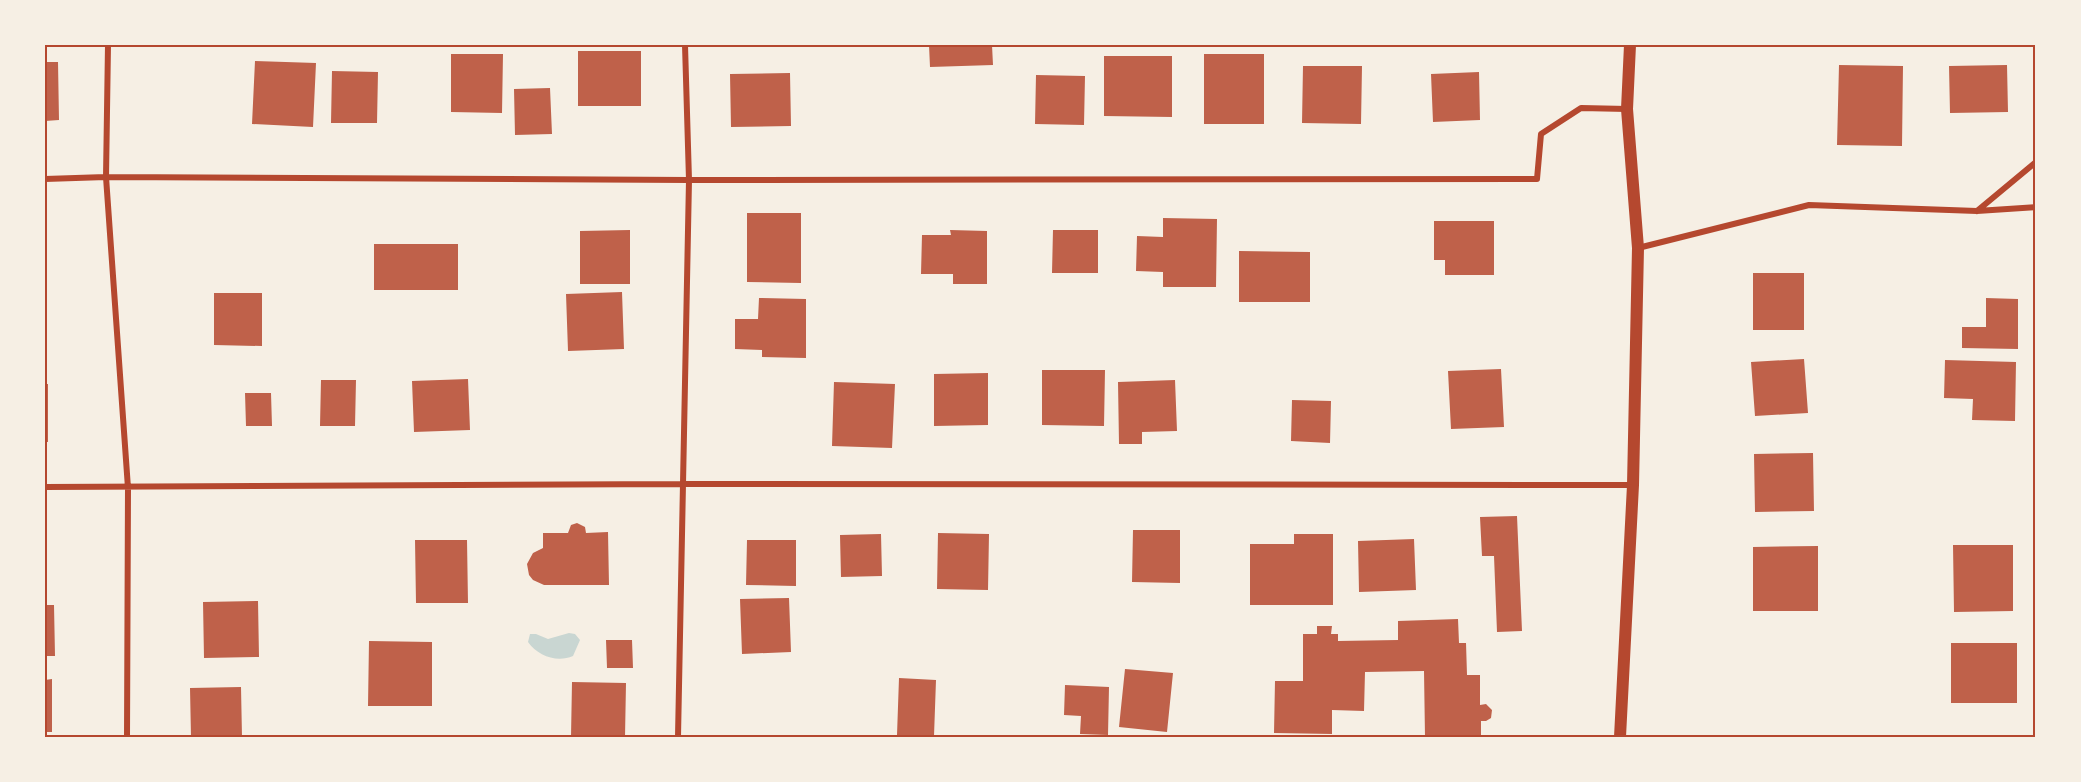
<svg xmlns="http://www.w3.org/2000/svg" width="2081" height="782" viewBox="0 0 2081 782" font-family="'IBM Plex Serif',serif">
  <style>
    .water { fill: #c9d6d2 }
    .building { fill: #bf614a }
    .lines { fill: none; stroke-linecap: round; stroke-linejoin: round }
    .minor { stroke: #b5482f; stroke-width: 6 }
    .secondary { stroke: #b5482f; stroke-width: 12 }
    .neatline { fill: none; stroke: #b5482f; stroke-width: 2 }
  </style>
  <rect width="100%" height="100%" fill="#f6efe4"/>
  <!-- water -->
  <path class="water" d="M569,633L575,634L580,640L573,656C557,663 538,656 528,642L530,634H536L548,639Z"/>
  <!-- building -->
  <path class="building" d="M929,45H992L993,65L930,67Z
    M578,51H641V106H578Z
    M451,54H503L502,113L451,112Z
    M1204,54H1264V124H1204Z
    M1104,56H1172V117L1104,116Z
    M255,61L316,63L313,127L252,124Z
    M45,62H58L59,120L45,121Z
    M1839,65L1903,66L1902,146L1837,145Z
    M2007,65L2008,112L1950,113L1949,66Z
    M1303,66H1362L1361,124L1302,123Z
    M332,71L378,72L377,123H331Z
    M1479,72L1480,120L1433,122L1431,74Z
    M790,73L791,126L731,127L730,74Z
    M1036,75L1085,76L1084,125L1035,124Z
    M550,88L552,134L515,135L514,89Z
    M747,213H801V283L747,282Z
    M1163,218L1217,219L1216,287H1163V272L1136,271L1137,236L1163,237Z
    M1434,221H1494V275H1445V260H1434Z
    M630,230V284H580V231Z
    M950,230L987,231V284H953V274H921L922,235H951Z
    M1053,230H1098V273H1052Z
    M374,244H458V290H374Z
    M1239,251L1310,252V302H1239Z
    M1753,273H1804V330H1753Z
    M622,292L624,349L568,351L566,294Z
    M214,293H262V346L214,345Z
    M759,298L806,299V358L762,357V350L735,349V319H758Z
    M1986,298L2018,299V349L1962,348V327H1986Z
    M1804,359L1808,413L1755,416L1751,362Z
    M1945,360L2016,362L2015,421L1972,420L1973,399L1944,398Z
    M1501,369L1504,427L1451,429L1448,371Z
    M1042,370H1105L1104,426L1042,425Z
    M988,373V425L934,426V374Z
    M468,379L470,430L414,432L412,381Z
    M321,380H356L355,426H320Z
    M1175,380L1177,431L1142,432V444H1119L1118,382Z
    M834,382L895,384L892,448L832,446Z
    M45,384H48V442H45Z
    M245,393H271L272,426H246Z
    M1292,400L1331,401L1330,443L1291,441Z
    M1813,453L1814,511L1755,512L1754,454Z
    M1517,516L1522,631L1497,632L1494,556H1482L1480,517Z
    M577,523L585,527L586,533L608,532L609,585H544L533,580L529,575L527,564L533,553L543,548V533H568L571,525Z
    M1133,530H1180V583L1132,582Z
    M938,533L989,534L988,590L937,589Z
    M881,534L882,576L841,577L840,535Z
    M1294,534H1333V605H1250V544H1294Z
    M1414,539L1416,590L1359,592L1358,541Z
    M415,540H467L468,603H416Z
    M747,540H796V586L746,585Z
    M1953,545H2013V611L1954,612Z
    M1818,546V611H1753V547Z
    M789,598L791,652L742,654L740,599Z
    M258,601L259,657L204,658L203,602Z
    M45,605H54L55,656H45Z
    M1458,619L1459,643H1466L1467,675H1480V705L1486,704L1492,710L1491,718L1486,721H1481V737H1425L1424,671L1365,672L1364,711L1332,710V734L1274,733L1275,681H1303V634H1317V626H1332L1331,634H1338V641L1398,640V621Z
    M606,640H632L633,668H607Z
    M369,641L432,642V706H368Z
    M1951,643H2017V703H1951Z
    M1125,669L1173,673L1167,732L1119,727Z
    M899,678L936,680L934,736L897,735Z
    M52,679V732H45V680Z
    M572,682L626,683L625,737H571Z
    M1065,685L1109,687L1108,735L1080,734L1081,716L1064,715Z
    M241,687L242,737H191L190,688Z"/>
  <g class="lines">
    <!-- minor -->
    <path class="minor" d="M108,45L106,177L128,488L127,737
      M45,179L106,177L689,180L1537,179L1541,134L1581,108L1627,109
      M1977,211L2036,162
      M1638,248L1809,205L1977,211L2036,207
      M45,487L682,484L1633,485
      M678,737L689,180L685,45"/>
    <!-- secondary -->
    <path class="secondary" d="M1620,737L1633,485L1638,248L1627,109L1630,45"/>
  </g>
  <!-- border -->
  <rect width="2081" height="782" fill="none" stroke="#f6efe4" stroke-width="93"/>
  <rect x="46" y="46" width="1988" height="690" class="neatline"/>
</svg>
